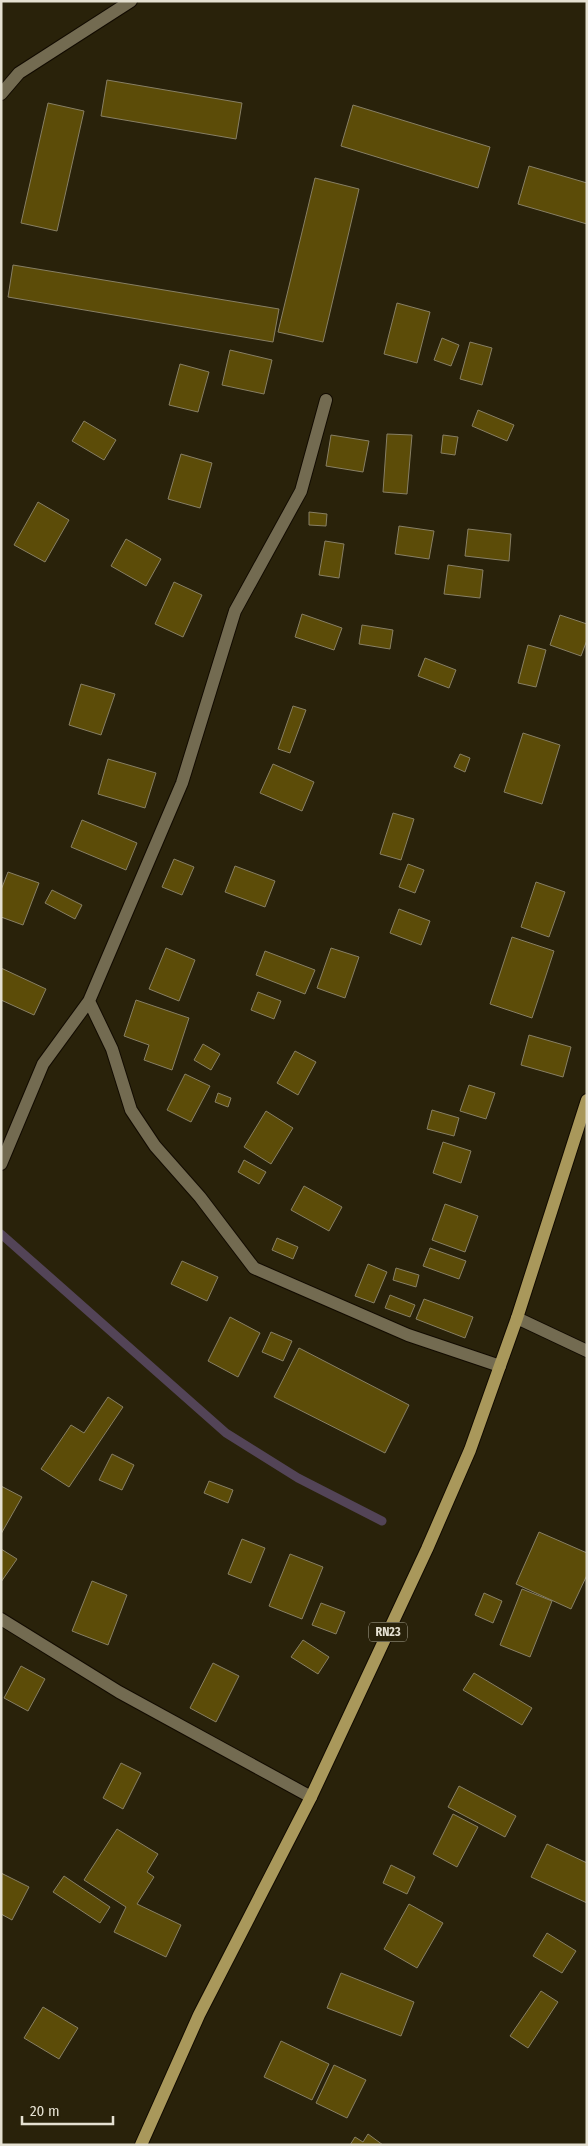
<svg xmlns="http://www.w3.org/2000/svg" width="588" height="2146" viewBox="0 0 588 2146" font-family="'Fira Sans Condensed',sans-serif">
  <style>
    .lines { fill: none; stroke-linecap: round; stroke-linejoin: round }
    .stream { stroke: #534457; stroke-width: 9 }
    .building { fill: #5c4c08; stroke: #877f64 }
    .minor-casing { stroke: #120b00; stroke-width: 14 }
    .primary-casing { stroke: #120b00; stroke-width: 14 }
    .minor { stroke: #736b51; stroke-width: 12 }
    .primary { stroke: #a9985b; stroke-width: 12 }
    .labels { text-anchor: middle; dominant-baseline: central; stroke-width: 4.5; stroke-linejoin: round; paint-order: stroke }
    .shield { fill: #29220a; stroke: #ada896; stroke-width: 1 }
    .shield-label { font-size: 12px; font-weight: bold; fill: #e5e1d2 }
  </style>
  <rect width="100%" height="100%" fill="#29220a"/>
  <g class="lines">
    <!-- stream -->
    <path class="stream" d="M1,1234L226,1433L298,1478L382,1521"/>
  </g>
  <!-- building -->
  <path class="building" d="M107,80L242,103L236,139L101,116Z
    M48,103L84,111L57,231L21,223Z
    M353,105L490,147L478,188L341,146Z
    M529,166L587,183V224L518,204Z
    M315,178L359,189L323,342L278,332Z
    M13,265L279,309L273,342L8,297Z
    M397,303L430,312L417,363L384,354Z
    M442,338L459,345L451,366L434,360Z
    M470,342L492,348L482,385L460,379Z
    M230,350L272,360L264,394L222,385Z
    M180,364L209,372L198,412L169,405Z
    M478,410L514,425L507,441L472,426Z
    M84,421L116,440L104,460L72,441Z
    M387,434L412,435L407,494L383,492Z
    M331,435L369,441L363,472L326,466Z
    M443,435L458,437L455,455L441,453Z
    M181,454L212,463L200,508L168,499Z
    M38,502L69,520L45,562L14,545Z
    M309,512L327,514L326,526L309,525Z
    M399,526L434,531L429,559L395,554Z
    M468,529L511,534L509,561L465,556Z
    M126,539L161,559L146,586L111,566Z
    M325,541L344,544L339,578L319,575Z
    M448,565L483,570L480,598L444,594Z
    M174,582L202,595L183,637L155,624Z
    M302,614L342,628L334,650L295,637Z
    M560,615L587,624V640L581,656L550,645Z
    M362,625L393,630L390,649L359,644Z
    M528,645L546,650L536,687L518,683Z
    M425,658L456,670L449,688L418,676Z
    M81,684L115,694L101,735L69,725Z
    M293,706L306,710L290,753L278,749Z
    M523,733L560,745L542,804L504,792Z
    M460,754L470,758L465,772L454,767Z
    M108,759L156,773L145,808L98,794Z
    M273,764L314,782L302,811L260,793Z
    M393,813L414,819L401,860L380,854Z
    M82,820L137,843L126,870L71,847Z
    M174,859L194,867L182,895L162,887Z
    M408,864L424,870L415,893L399,887Z
    M235,866L275,881L265,907L225,892Z
    M8,872L39,883L23,925L1,917V890Z
    M536,882L565,892L549,937L521,927Z
    M52,890L82,905L75,919L45,903Z
    M399,909L430,921L421,945L390,933Z
    M512,937L554,951L532,1018L490,1004Z
    M166,948L195,960L179,1001L149,989Z
    M331,948L359,957L345,998L317,988Z
    M265,951L315,970L305,994L256,975Z
    M1,968L46,989L34,1015L1,1000Z
    M258,992L281,1001L274,1019L251,1010Z
    M136,1000L189,1018L172,1070L144,1060L149,1045L124,1036Z
    M529,1035L571,1047L563,1077L521,1065Z
    M203,1044L220,1054L211,1070L194,1060Z
    M295,1051L316,1062L298,1095L277,1083Z
    M185,1074L210,1086L191,1122L167,1110Z
    M469,1085L495,1093L486,1119L460,1111Z
    M218,1093L231,1098L228,1107L215,1102Z
    M432,1110L459,1118L454,1136L427,1129Z
    M266,1111L293,1128L271,1164L244,1147Z
    M443,1142L471,1151L461,1183L433,1173Z
    M244,1160L266,1172L259,1184L238,1172Z
    M304,1186L342,1207L329,1231L291,1210Z
    M445,1204L478,1216L465,1252L432,1240Z
    M277,1238L298,1247L293,1259L272,1250Z
    M430,1248L466,1261L459,1279L423,1266Z
    M182,1261L218,1277L207,1301L171,1284Z
    M368,1264L387,1272L374,1303L355,1296Z
    M396,1268L419,1275L416,1287L393,1280Z
    M390,1295L415,1305L410,1317L385,1308Z
    M424,1299L473,1317L465,1338L416,1319Z
    M230,1317L260,1333L238,1377L208,1361Z
    M271,1332L292,1341L283,1361L262,1352Z
    M299,1348L409,1405L385,1453L274,1397Z
    M108,1397L123,1407L69,1487L41,1469L71,1425L84,1433Z
    M112,1454L134,1465L122,1490L99,1480Z
    M209,1481L233,1490L228,1503L204,1493Z
    M1,1486L22,1497L1,1534Z
    M539,1532L587,1553V1575L571,1609L516,1584Z
    M242,1539L265,1548L251,1583L228,1574Z
    M1,1549L17,1559L1,1582Z
    M290,1554L323,1567L302,1619L269,1606Z
    M92,1581L127,1595L108,1645L72,1631Z
    M522,1589L552,1601L530,1657L500,1645Z
    M484,1593L502,1601L493,1623L475,1615Z
    M321,1603L345,1612L336,1634L312,1625Z
    M303,1640L329,1657L318,1674L291,1657Z
    M213,1663L239,1676L216,1722L190,1708Z
    M21,1666L45,1679L28,1711L4,1698Z
    M474,1673L532,1708L522,1725L463,1690Z
    M121,1763L141,1773L123,1809L103,1798Z
    M459,1786L516,1816L505,1837L448,1807Z
    M453,1814L478,1827L457,1867L433,1854Z
    M117,1829L158,1854L147,1872L154,1877L137,1904L181,1925L166,1957L114,1932L126,1907L84,1880Z
    M547,1844L587,1863V1903L531,1877Z
    M391,1865L415,1877L407,1894L383,1883Z
    M1,1873L29,1887L12,1920L1,1914Z
    M64,1876L110,1907L100,1923L53,1892Z
    M409,1904L443,1923L417,1968L384,1949Z
    M547,1933L576,1951L562,1973L533,1956Z
    M341,1973L414,2002L401,2036L327,2008Z
    M541,1991L558,2002L528,2048L510,2036Z
    M43,2007L78,2028L59,2059L24,2038Z
    M281,2041L329,2064L312,2100L264,2077Z
    M334,2065L366,2080L347,2118L316,2103Z
    M368,2134L383,2145H350L355,2137L363,2142Z"/>
  <g class="lines">
    <defs>
      <path id="minor" d="M1,94L19,73L131,1
        M89,1001L112,1049L131,1110L155,1146L200,1197L254,1268L408,1335L500,1366
        M1,1164L43,1064L89,1001L182,783L235,611L301,491L326,400
        M517,1318L587,1351
        M1,1619L119,1692L311,1797"/>
      <path id="primary" d="M141,2145L199,2015L311,1797L427,1549L470,1450L517,1318L587,1100"/>
    </defs>
    <!-- minor casing -->
    <use href="#minor" class="minor-casing"/>
    <!-- primary casing -->
    <use href="#primary" class="primary-casing"/>
    <!-- minor -->
    <use href="#minor" class="minor"/>
    <!-- primary -->
    <use href="#primary" class="primary"/>
  </g>
  <g class="labels">
    <!-- shield labels -->
    <rect class="shield" x="369" y="1622.5" width="38" height="19" rx="4"/>
    <g class="shield-label">
      <text x="388" y="1632">RN23</text>
    </g>
  </g>
  <!-- border -->
  <rect width="588" height="2146" fill="none" stroke="#e5e1d2" stroke-width="5"/>
  <!-- scale -->
  <path d="M22 2116v8h91v-8" fill="none" stroke="#e5e1d2" stroke-width="2.5"/>
  <text x="30" y="2116" font-size="15" fill="#e5e1d2" stroke="#29220a" stroke-width="4" paint-order="stroke">20 m</text>
</svg>
